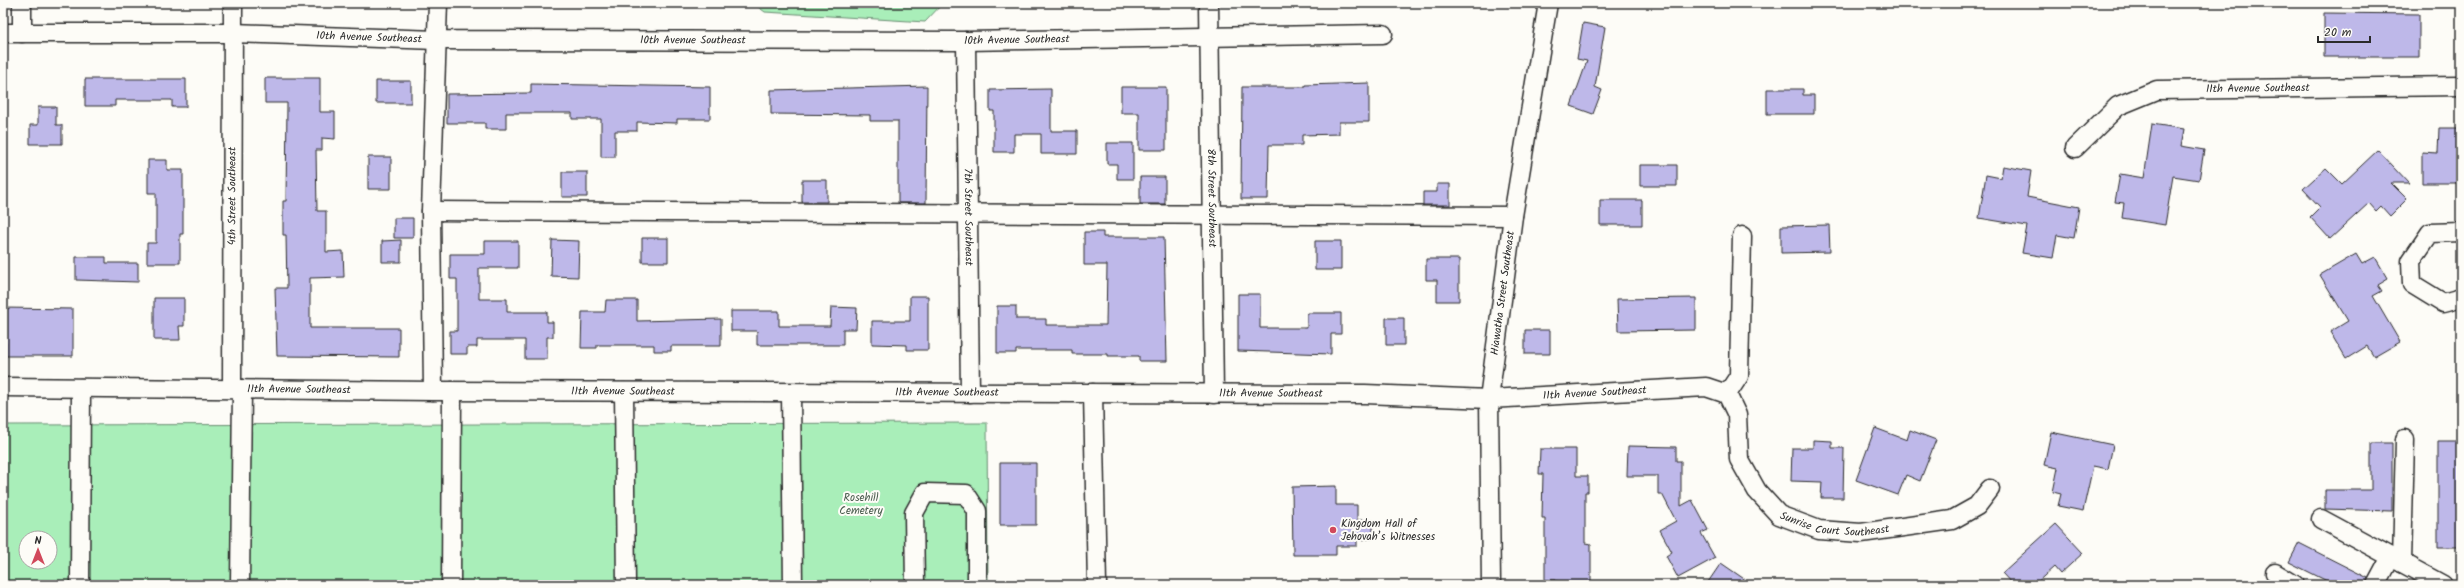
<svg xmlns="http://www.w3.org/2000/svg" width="2464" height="588" viewBox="0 0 2464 588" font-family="Kalam,sans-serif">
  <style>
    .green { fill: #a9eeb9; stroke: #6a8c72; fill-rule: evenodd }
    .building { fill: #beb8e9; stroke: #2b2b2b }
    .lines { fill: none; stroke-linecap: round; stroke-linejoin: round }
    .minor-casing { stroke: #2b2b2b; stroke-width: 21 }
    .minor { stroke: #fdfcf7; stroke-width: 18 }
    .poi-dot { fill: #d1495b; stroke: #fdfcf7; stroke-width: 1.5 }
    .labels { text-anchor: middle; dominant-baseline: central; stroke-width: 4; stroke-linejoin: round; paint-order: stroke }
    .street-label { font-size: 11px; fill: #2b2b2b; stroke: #fdfcf7 }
    .park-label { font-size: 11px; fill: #4a5c4e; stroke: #fdfcf7 }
    .poi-label { font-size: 11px; fill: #2b2b2b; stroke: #fdfcf7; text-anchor: start }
  </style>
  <rect width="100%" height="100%" fill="#fdfcf7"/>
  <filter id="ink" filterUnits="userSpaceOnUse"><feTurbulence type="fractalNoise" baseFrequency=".025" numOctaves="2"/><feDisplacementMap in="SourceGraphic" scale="8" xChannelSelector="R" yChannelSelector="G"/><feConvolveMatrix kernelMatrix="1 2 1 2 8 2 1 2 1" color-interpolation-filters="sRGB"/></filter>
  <g filter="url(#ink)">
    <!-- green -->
    <path class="green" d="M753,3H943L925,22L765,12Z
      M987,423L988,585H3V425ZM26,538H50V562H26Z"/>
    <!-- building -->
    <path class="building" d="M2324,13L2419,14V57H2324Z
      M1583,23L1605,27L1595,87L1602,90L1593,114L1571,106L1587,61L1577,59Z
      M265,78H320V112H335V139L322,138V150H316L317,211H326V252L343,251L344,277L310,278V328H399V357L277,356L275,288H287L286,235H283V201H286L287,103H265Z
      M85,79H186V107H172V100H115V106H85Z
      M376,81H411V103H376Z
      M1369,83V122H1339V134L1302,135V145H1269L1268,199H1241L1242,87H1305V85Z
      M531,84L710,87V119H677V123L637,122V131H615V157H601V119H572V113H506V129H485V123H447V94L531,93Z
      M927,86L926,203H898V121H870V115L771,114V90Z
      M1121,87H1166V150H1139V113H1121Z
      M1051,89V131H1077V154H1041V134H1014V152H994V111H990V90Z
      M1767,89H1803V95H1814V114H1767Z
      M38,107H56V125H62V144H30V125H38Z
      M2152,124L2184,129L2181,146L2204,150L2199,180L2173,176L2165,225L2122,218L2124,203L2115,202L2120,174L2144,178Z
      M2439,128H2461V183H2422V152L2438,153Z
      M1107,143H1133V179H1117V164H1107Z
      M2378,150L2409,183H2391L2407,199L2390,216L2381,206L2376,211L2369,203L2330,239L2310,217L2320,207L2303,189L2326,168L2342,184Z
      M368,157H391V189H368Z
      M148,160H167V170H183V234H180V263H147V243H156V193H148Z
      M1640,165H1677V186H1640Z
      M2003,166L2031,171L2027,197L2079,207L2074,238L2057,235L2053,258L2022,253L2027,226L1979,218L1986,175L2001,178Z
      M562,172H587V197H562Z
      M1140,177H1165V204H1140Z
      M802,180H827V202H802Z
      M1437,184H1450V205H1423V192H1437Z
      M1600,200H1642V225H1600Z
      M394,218H413V238H394Z
      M1829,225L1830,252L1781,253V226Z
      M1084,232H1103V237H1164L1167,361H1139V356H1108V354H1072V350H1016V353H997V306H1016V319H1046V325H1106L1107,265H1084Z
      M642,238H668V262H642Z
      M401,240V262H382V241Z
      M552,240L579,241L578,277L551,276Z
      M485,241H518V268H479V299H507V312H547V322H553V337H547V359H525V340H477V347H467V354H450V331H457V279H450V254H485Z
      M1315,241H1341V270H1315Z
      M2356,254L2362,264L2375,257L2388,279L2378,285L2382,291L2373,296L2400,342L2374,357L2367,346L2346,359L2330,332L2348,321L2320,275Z
      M76,257H106V263H138V282L76,280Z
      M1426,259H1459V301H1437V280H1426Z
      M1238,294H1260V328H1307V313H1341V334H1331V354L1238,351Z
      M910,296H928V350H907V345L872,344V321H910Z
      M154,298H184V326H179L180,340H154Z
      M1696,298V330L1618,331L1617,299Z
      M606,300H637V321L721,319V346H671V351H654V345H597V348H581L582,312H605Z
      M831,307L857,308L856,329H843V345H757V331H731V311H779V326H830Z
      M3,308L73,309V356H6V343H3Z
      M1386,318H1404V345H1386Z
      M1525,330H1550V354H1525Z
      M1875,428L1907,440L1910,430L1936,440L1920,481L1906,475L1898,495L1856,480Z
      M2051,432L2113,445L2108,469L2093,466L2083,511L2058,506L2061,494L2053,492L2058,468L2044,465Z
      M1813,440L1832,441V448H1844L1843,498H1821L1822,482L1791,481L1792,448H1813Z
      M2438,441H2461V547H2438Z
      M2371,443H2392V511L2325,509V490H2371Z
      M1628,446L1676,447V461H1681V506L1692,500L1708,530L1701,533L1715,558L1678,578L1666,556L1672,552L1660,530L1676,521L1662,494H1658V476H1627Z
      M1540,449H1576V476H1588V492H1585V543L1591,544V585H1556V580H1545V518H1542L1543,474H1539Z
      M1000,463H1036V525H1000Z
      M1336,486V505H1357V520H1373V539L1357,540V546H1336V555H1293L1292,487Z
      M2056,524L2083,553L2060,574L2054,567L2034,585H2013L2002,573Z
      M2299,543L2368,578L2366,585H2335L2289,562Z
      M1721,563L1753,585H1706Z"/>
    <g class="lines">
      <defs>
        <g id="minor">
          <path id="s1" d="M1209,3L1214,394"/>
          <path id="s2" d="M3,33H232L437,40L966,41L1383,34"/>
          <path d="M22,33V3"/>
          <path id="s3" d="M966,41L970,393"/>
          <path id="s4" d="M2075,148L2118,106L2157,90L2461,86"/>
          <path d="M431,211L1513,216"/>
          <path d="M2461,232L2430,233L2411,261L2412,284L2443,303L2461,298"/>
          <path id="s5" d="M3,387L433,391L1365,394L1489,399L1706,387L1727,394"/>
          <path id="s6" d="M232,388L233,3"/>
          <path d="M433,391L431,211L438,3"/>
          <path d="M624,392L626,585"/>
          <path d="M791,393L793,585"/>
          <path d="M1093,393L1097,585"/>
          <path id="s7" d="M1727,394L1737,415L1739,459L1757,491L1779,515L1819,530L1861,533L1952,520L1977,506L1990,489"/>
          <path d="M1727,394L1739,376L1742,236"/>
          <path d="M2321,519L2443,585"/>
          <path d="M2402,563L2405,439"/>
          <path d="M2275,573L2295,585"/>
          <path d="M80,585L81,388"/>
          <path d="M240,585L242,389"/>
          <path d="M451,585L452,391"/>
          <path d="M915,585L914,513L925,493L966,494L977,511V585"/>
          <path id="s8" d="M1491,585L1489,399L1513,216L1548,3"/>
          <path d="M2376,585L2391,557"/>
        </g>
      </defs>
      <!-- minor casing -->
      <use href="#minor" class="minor-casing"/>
      <!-- minor -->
      <use href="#minor" class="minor"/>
    </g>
  </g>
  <!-- markers -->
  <circle class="poi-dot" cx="1333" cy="530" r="4"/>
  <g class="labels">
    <!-- street labels -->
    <g class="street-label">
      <text stroke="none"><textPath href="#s2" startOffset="366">10th Avenue Southeast</textPath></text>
      <text stroke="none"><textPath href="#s2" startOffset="690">10th Avenue Southeast</textPath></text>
      <text stroke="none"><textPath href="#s2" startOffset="1014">10th Avenue Southeast</textPath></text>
      <text stroke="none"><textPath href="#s4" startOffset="203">11th Avenue Southeast</textPath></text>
      <text stroke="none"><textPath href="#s6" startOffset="192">4th Street Southeast</textPath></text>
      <text stroke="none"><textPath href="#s1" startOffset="195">8th Street Southeast</textPath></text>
      <text stroke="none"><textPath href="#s3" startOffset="176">7th Street Southeast</textPath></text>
      <text stroke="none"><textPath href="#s8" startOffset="293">Hiawatha Street Southeast</textPath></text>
      <text stroke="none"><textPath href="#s5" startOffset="296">11th Avenue Southeast</textPath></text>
      <text stroke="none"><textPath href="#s5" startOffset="620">11th Avenue Southeast</textPath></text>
      <text stroke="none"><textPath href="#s5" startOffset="944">11th Avenue Southeast</textPath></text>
      <text stroke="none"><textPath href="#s5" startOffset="1268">11th Avenue Southeast</textPath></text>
      <text stroke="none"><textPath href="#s5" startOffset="1592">11th Avenue Southeast</textPath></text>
      <text stroke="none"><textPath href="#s7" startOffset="194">Sunrise Court Southeast</textPath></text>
    </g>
    <!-- park labels -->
    <g class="park-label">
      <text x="861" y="498">Rosehill<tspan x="861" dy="13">Cemetery</tspan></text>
    </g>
    <!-- poi labels -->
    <g class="poi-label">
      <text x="1341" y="524">Kingdom Hall of<tspan x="1341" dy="13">Jehovah’s Witnesses</tspan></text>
    </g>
  </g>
  <!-- margin -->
  <rect width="2464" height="588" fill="none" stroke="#fdfcf7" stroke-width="16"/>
  <rect x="8" y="8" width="2448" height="572" fill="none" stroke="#2b2b2b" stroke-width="1.5" filter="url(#ink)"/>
  <!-- north arrow -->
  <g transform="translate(38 550)"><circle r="19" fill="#fdfcf7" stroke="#a9a8a5"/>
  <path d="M0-3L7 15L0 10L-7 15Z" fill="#d1495b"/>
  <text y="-6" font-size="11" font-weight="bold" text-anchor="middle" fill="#2b2b2b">N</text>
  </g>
  <!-- scale -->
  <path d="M2318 36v6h52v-6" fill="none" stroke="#2b2b2b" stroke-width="2"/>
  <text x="2324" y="36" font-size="12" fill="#2b2b2b" stroke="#fdfcf7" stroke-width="3" paint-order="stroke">20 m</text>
</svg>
